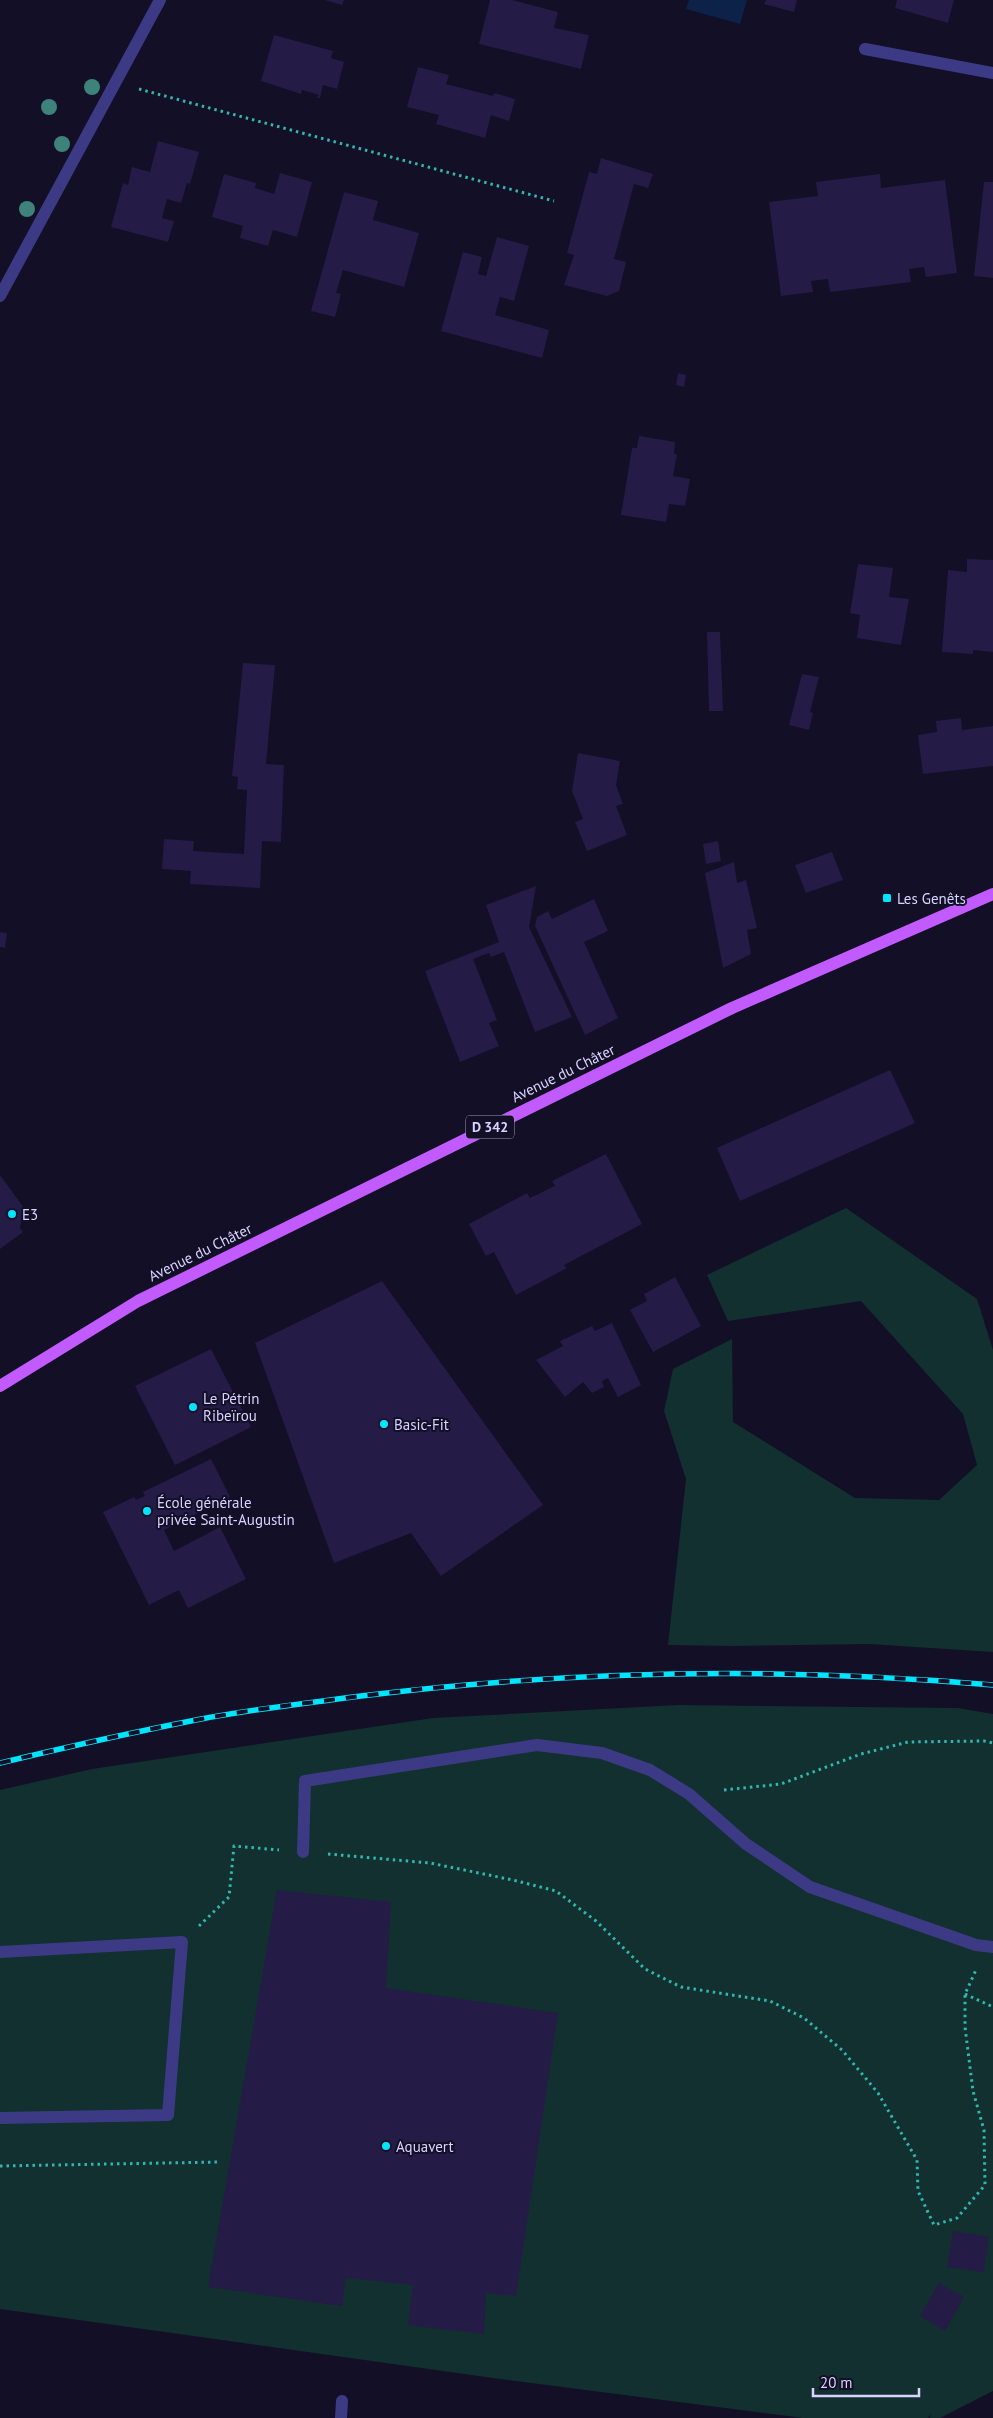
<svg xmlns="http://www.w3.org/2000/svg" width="993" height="2418" viewBox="0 0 993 2418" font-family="'PT Sans',sans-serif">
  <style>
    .green { fill: #12302f }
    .water { fill: #0c2248 }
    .building { fill: #241b47 }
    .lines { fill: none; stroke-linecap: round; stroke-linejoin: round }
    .path { stroke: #2fb8b0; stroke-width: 3; stroke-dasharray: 2.5 4; stroke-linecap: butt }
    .minor { stroke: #3d3a85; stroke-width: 12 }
    .major { stroke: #c25bff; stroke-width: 12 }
    .rail-casing { stroke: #00e5ff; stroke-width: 5.5 }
    .rail { stroke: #130f26; stroke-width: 4; stroke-dasharray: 11; stroke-linecap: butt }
    .tree { fill: #3d827b }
    .poi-dot { fill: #00e5ff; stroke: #130f26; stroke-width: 2 }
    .labels { text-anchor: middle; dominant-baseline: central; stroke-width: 4; stroke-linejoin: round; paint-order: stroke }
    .shield { fill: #130f26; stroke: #9e99be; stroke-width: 1 }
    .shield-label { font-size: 14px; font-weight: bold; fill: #d9d4ff }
    .poi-label { font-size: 15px; fill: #d9d4ff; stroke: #130f26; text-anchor: start }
    .street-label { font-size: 15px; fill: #d9d4ff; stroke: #130f26 }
  </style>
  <rect width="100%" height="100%" fill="#130f26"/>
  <!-- green -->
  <path class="green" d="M846,1208L977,1299L993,1350V1652L869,1644L732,1646L668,1645L686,1479L664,1411L673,1369L732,1339L733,1422L855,1498L939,1500L977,1465L963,1414L861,1301L728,1321L707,1275Z
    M678,1705L958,1708L993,1714V2391L940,2418H930L931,2414L928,2418H803L493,2378L0,2309V1790L92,1769L433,1718Z"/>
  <!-- water -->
  <path class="water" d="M689,0H747L740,24L686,9Z"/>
  <!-- building -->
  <path class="building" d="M325,0H344L342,5Z
    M490,0H512L558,12L554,28L589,35L581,69L479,44Z
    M766,0H797L794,12L764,4Z
    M897,0H954L948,23L895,8Z
    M274,35L333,51L331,58L344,62L337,89L323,85L320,98H317L319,95L302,90L301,94L261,81Z
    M418,67L449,75L446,84L493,96L494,93L515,99L509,121L491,115L485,138L436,124L439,115L407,107Z
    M158,141L199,152L190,184L187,183L181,203L167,199L162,218L174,221L168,242L111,227L123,183L128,185L132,167L150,172Z
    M601,158L653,174L648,188L634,184L614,259L626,262L619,291L607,296L564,285L574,255L567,253L589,172L597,174Z
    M280,173L312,182L297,237L273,230L268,246L240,238L243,226L212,217L224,174L256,183L255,188L274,194Z
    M880,174L881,188L945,180L957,273L926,277L924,267L909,269L911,282L830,292L828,279L811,281L813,292L781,296L769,202L818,196L816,182Z
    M984,182H993V278L974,276Z
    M344,192L378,201L373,220L419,233L404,287L343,270L336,293L341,294L335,317L311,311Z
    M497,237L529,246L514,301L500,297L495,315L549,330L542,358L441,331L463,252L482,257L478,274L486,276Z
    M678,373L686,375L684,387L676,385Z
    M639,436L675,442L674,454H677L673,476L690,479L685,506L669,504L666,522L621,515L632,448H637Z
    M967,559L993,560V652L973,650V654L942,652L948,570L967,572Z
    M858,564L893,568L889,597L909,599L901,645L857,638L860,615L850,613Z
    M707,632H720L723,711H709Z
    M243,663L275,665L266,764L284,765L281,842L262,841L260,888L190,884L191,871L162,869L164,839L194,841L193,851L244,854L247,790L237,789L238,777L232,776Z
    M802,674L819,677L810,712L813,713L809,730L789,725Z
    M961,718L962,730L993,726V766L923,774L918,735L937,732L936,721Z
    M578,753L620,761L616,785L623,804L616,806L627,835L587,851L575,822L583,819L572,791Z
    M718,841L721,861L706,864L703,844Z
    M832,852L843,880L806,893L795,865Z
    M734,862L737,883L746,880L757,928L747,930L751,954L723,968L705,873Z
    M536,886L529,927L572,1017L535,1032L504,952L491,957L489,953L473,959L497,1020L489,1023L499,1046L460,1062L425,971L499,942L486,905Z
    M594,899L608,931L584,942L618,1018L585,1035L535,926L537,917L548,911L552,919Z
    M0,932L7,933L5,948L0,947Z
    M890,1070L915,1123L740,1201L717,1148Z
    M606,1154L642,1224L564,1265L567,1268L516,1295L494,1252L486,1256L469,1224L527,1193L530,1198L555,1186L552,1181Z
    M0,1175L27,1212L22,1216L20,1228L23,1232L0,1249Z
    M675,1277L701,1326L653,1352L630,1310L647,1301L644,1294Z
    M382,1281L543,1505L441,1576L411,1533L334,1563L255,1343Z
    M612,1323L641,1385L618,1397L608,1378L602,1381L604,1387L592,1393L583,1382L565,1397L536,1360L563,1346L560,1341L592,1326L595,1331Z
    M211,1349L251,1427L175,1465L135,1386Z
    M211,1459L230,1497L164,1530L174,1551L220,1527L246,1579L188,1608L179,1590L149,1605L103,1512L134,1497L136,1500L145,1496L143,1492Z
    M277,1890L391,1902L386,1988L558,2013L516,2296L486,2293L484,2334L408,2325L413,2285L346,2278L342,2306L208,2287Z
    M953,2231L989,2237L984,2272L947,2267Z
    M939,2283L964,2297L945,2331L920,2316Z"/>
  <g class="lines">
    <!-- path -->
    <path class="path" d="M139,89L554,201
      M724,1790L781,1784L861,1754L908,1742L984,1741L993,1743
      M328,1854L430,1863L513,1880L556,1891L596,1921L645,1969L681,1987L770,2001L804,2018L842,2050L878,2093L917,2160L918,2191L934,2225L957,2218L985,2185L984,2130L973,2091L965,2027V1994L976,1970
      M199,1926L229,1897L234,1846L279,1850
      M965,1994L993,2007
      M0,2166L219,2162"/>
    <!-- minor -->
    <path class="minor" d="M865,49L993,73
      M0,296L160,0
      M303,1852L305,1781L537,1745L602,1753L650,1770L689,1794L746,1844L810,1887L976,1945L993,1947
      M0,1952L182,1942L168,2115L0,2118
      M341,2418L342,2401"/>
    <!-- major -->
    <path class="major" d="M0,1386L138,1301L732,1008L993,894"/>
    <defs>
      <path id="rail" d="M0,1763C67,1747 134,1732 201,1719C254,1709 308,1703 361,1696C571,1670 782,1667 993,1685"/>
    </defs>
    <!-- rail casing -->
    <use href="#rail" class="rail-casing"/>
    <!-- rail -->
    <use href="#rail" class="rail"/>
  </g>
  <!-- trees -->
  <g class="tree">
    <circle cx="92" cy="87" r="8"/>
    <circle cx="49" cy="107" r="8"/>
    <circle cx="62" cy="144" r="8"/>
    <circle cx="27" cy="209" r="8"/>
  </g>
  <!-- markers -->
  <g class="poi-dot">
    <rect x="882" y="893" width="10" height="10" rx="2.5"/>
    <circle cx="12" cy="1214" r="5"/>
    <circle cx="193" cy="1407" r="5"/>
    <circle cx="384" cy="1424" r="5"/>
    <circle cx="147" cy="1511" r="5"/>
    <circle cx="386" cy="2146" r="5"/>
  </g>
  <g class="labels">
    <!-- shield labels -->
    <rect class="shield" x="466" y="1115.5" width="48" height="23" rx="4"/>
    <g class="shield-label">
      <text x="490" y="1127">D 342</text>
    </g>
    <!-- poi labels -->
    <g class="poi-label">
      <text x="897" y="898">Les Genêts</text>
      <text x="22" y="1214">E3</text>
      <text x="203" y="1398">Le Pétrin<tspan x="203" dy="17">Ribeïrou</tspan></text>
      <text x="394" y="1424">Basic-Fit</text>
      <text x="157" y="1502">École générale<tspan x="157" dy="17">privée Saint-Augustin</tspan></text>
      <text x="396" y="2146">Aquavert</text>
    </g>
    <!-- street labels -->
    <g class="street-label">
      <text transform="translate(563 1073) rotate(-26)">Avenue du Châter</text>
      <text transform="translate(200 1252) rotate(-26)">Avenue du Châter</text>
    </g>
  </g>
  <!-- scale -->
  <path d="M813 2388v8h106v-8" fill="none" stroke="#d9d4ff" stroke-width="2.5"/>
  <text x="820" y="2388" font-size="15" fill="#d9d4ff" stroke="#130f26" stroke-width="4" paint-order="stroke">20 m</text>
</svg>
